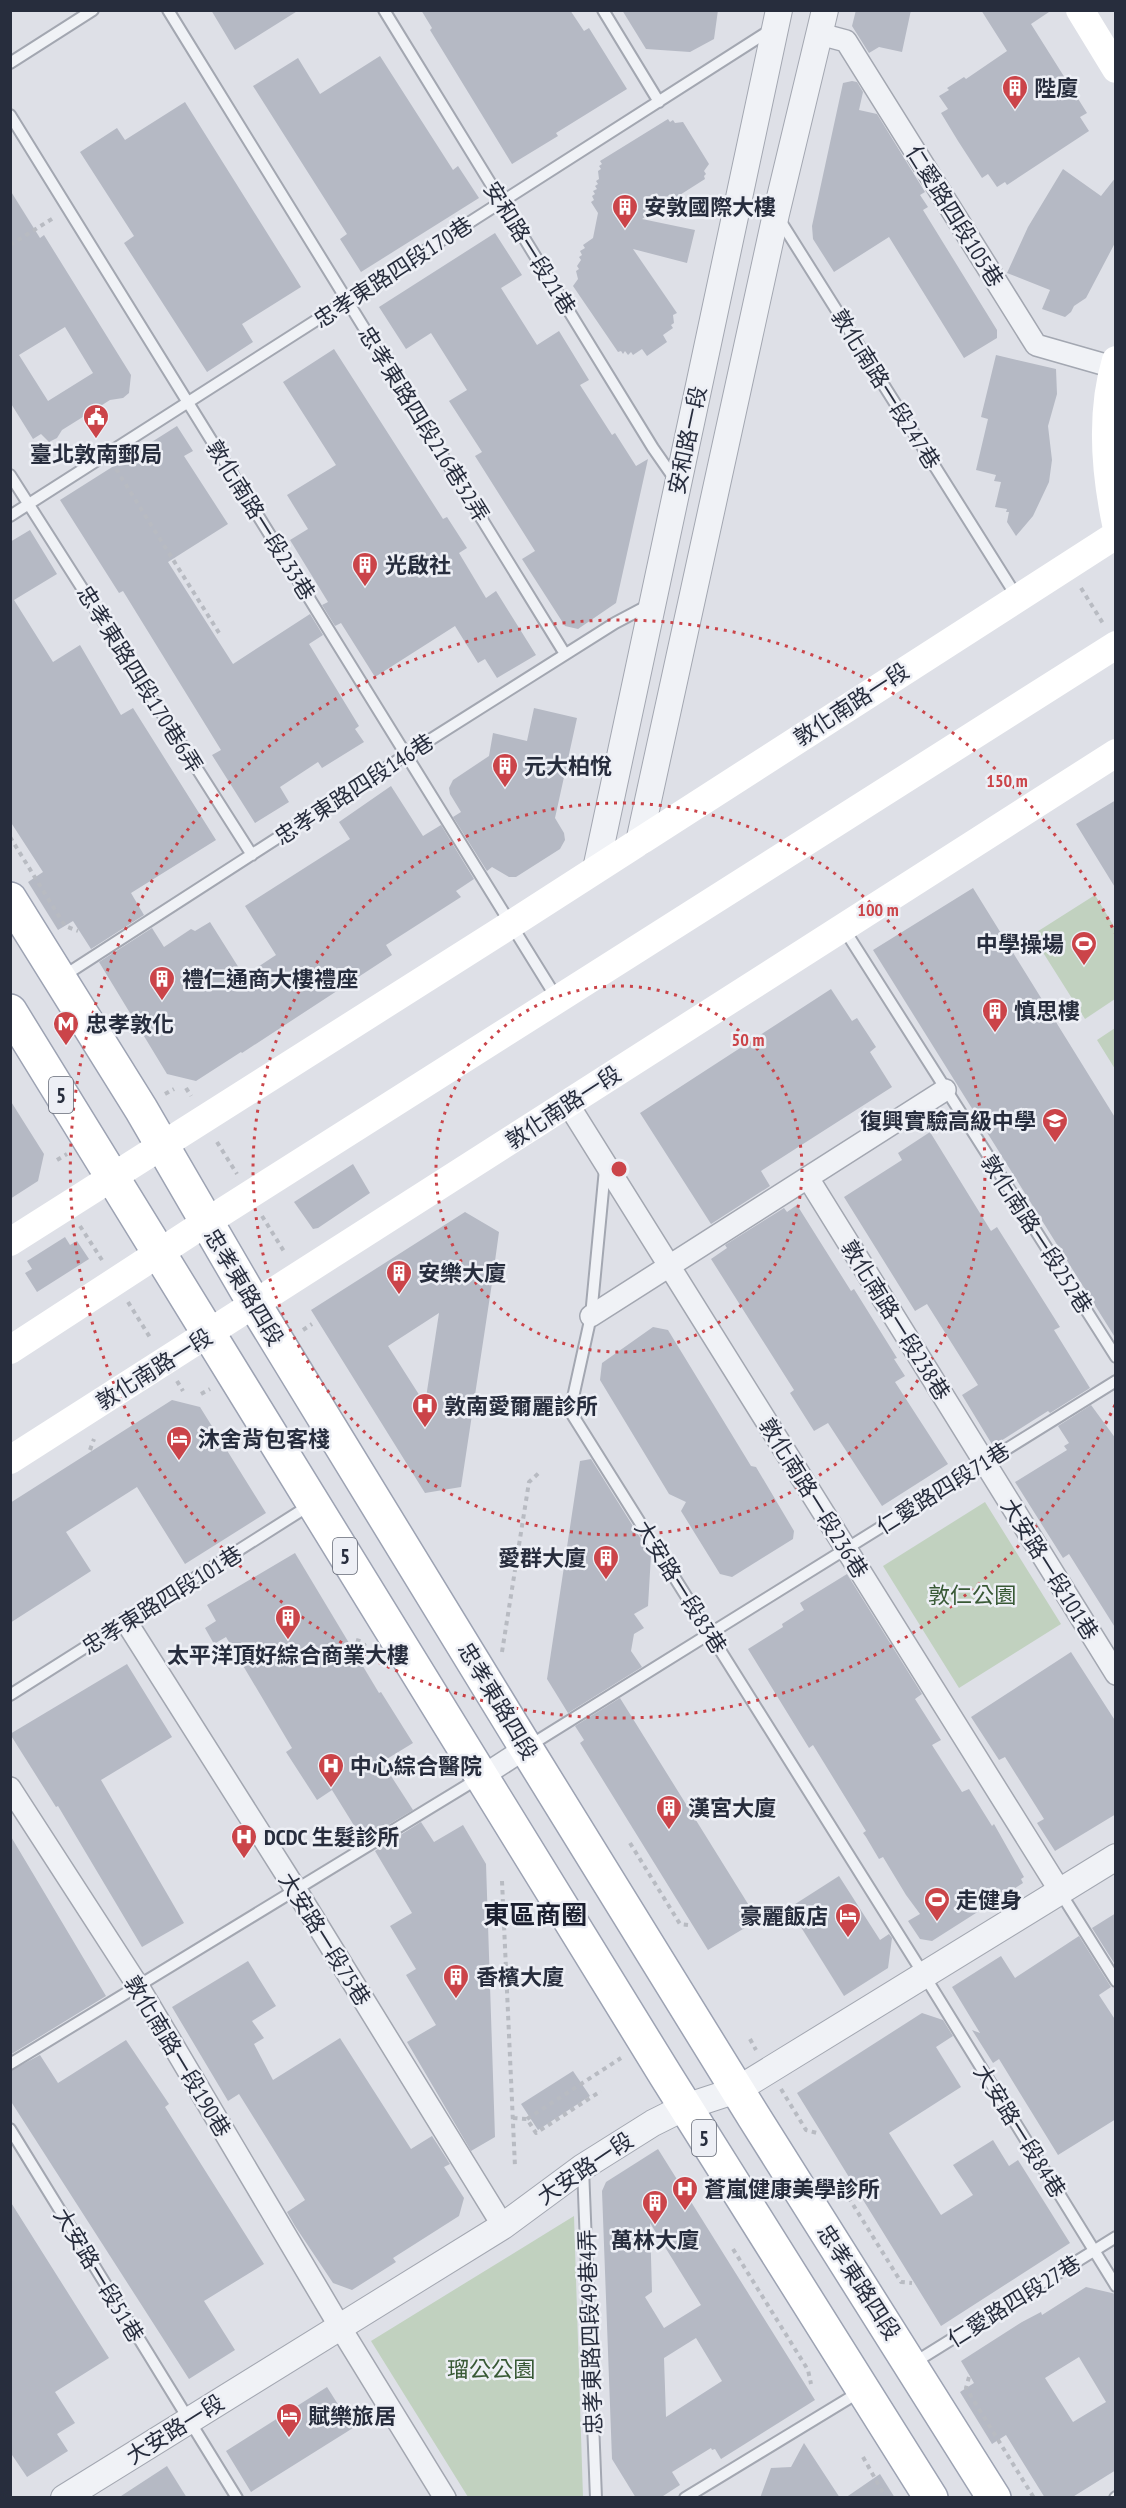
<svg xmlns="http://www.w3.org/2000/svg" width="1126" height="2508" viewBox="0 0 1126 2508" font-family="'PT Sans Narrow','Noto Sans TC',sans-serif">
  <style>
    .green { fill: #c1d1bf }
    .building { fill: #b5b9c4; fill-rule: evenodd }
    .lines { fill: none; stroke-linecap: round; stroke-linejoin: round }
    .service-casing { stroke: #a3a7b1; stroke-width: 14 }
    .minor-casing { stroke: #a3a7b1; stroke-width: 24 }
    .tertiary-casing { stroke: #a3a7b1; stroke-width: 28 }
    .primary-casing { stroke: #9da3b3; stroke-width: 36 }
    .path { stroke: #b8bbc2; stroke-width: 4; stroke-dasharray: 4.5 4.5; stroke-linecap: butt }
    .service { stroke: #f0f2f6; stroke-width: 10 }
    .minor { stroke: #f0f2f6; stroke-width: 21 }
    .tertiary { stroke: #f0f2f6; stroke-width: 26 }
    .secondary { stroke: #fff; stroke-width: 28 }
    .primary { stroke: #fff; stroke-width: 33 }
    .ring { fill: none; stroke: #cb4449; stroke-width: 3; stroke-dasharray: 3 6 }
    .labels { text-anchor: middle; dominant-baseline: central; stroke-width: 5; stroke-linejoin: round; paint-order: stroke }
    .shield { fill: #edeff5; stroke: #626774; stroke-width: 1.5 }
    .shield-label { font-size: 21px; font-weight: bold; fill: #272d3d }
    .poi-label { font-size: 22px; font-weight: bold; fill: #272d3d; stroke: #edeff5; text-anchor: start }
    .street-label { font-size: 22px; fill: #272d3d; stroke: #edeff5 }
    .park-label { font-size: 22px; fill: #385935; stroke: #edeff5 }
    .quarter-label { font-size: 26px; font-weight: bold; fill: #1a1e2e; stroke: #edeff5 }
    .centre { fill: #cb4449; stroke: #edeff5; stroke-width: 3 }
    .ring-label { font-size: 18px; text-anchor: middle; font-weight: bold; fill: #cb4449; stroke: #edeff5; stroke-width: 5; stroke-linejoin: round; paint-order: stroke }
  </style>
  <rect width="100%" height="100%" fill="#dee0e7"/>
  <!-- green -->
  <path class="green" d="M1095,895L1115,928V999L1085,1019L1032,935Z
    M1115,1028V1069L1097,1040Z
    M985,1502L1061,1624L959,1688L883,1566Z
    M574,2216L583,2497H468L371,2341Z"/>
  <!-- building -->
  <path class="building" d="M211,10H299L235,50Z
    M421,10H570L584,31L589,28L627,89L556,133L558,136L512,164L430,30L432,28Z
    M622,10H718L714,39L690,52L646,49Z
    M856,10H911L902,52L879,47L869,53L852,26Z
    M981,10H1052L1031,24L1087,113L1080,117L1089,131L1007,185L1005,182L997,187L988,174L982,178L958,141L941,113L948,109L939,96L949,90L947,88L964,77L966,79L1007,51Z
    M380,56L453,170L458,166L479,198L361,272L340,239L347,234L253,86L298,58L320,94Z
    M852,81L857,82L863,92L859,110L877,114L925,192L920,195L928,207L923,210L997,330V338L964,358L889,237L834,272L813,239L812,226L843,83Z
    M185,102L301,287L242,324L253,342L207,372L124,243L134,236L80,152L117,128L125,140Z
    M668,119L670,122L673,120L675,123L683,122L709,164L704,171L706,174L704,176L705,179L642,219L695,230L687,263L633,249L677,313L673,315L674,323L671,325L673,328L663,335L667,342L647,356L642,349L633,355L631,352L628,355L625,351L623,354L621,351L618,352L573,286L578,279L576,271L579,269L577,266L581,260L579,257L582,255L580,251L585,248L583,245L593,238L598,213L591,202L594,200L592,196L595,194L593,191L597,189L595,186L598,184L596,181L599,179L598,171L601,169L599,166L602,164L600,161Z
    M1063,169L1101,196L1116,177V241L1086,298L1074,306L1071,312L1065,317L1042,309L1050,290L1007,273L1028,227Z
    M10,190L40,238L44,235L131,375L129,393L123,398L110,400L62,430L57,438L49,442L41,434L33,439L10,402ZM65,327L93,373L48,401L19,355Z
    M495,233L522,275L501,288L537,345L559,331L589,380L580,385L612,435L615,433L636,466L648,459L616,603L578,629L565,626L522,559L535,551L475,456L482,452L449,401L467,390L431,333L406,349L379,307Z
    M334,349L443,519L447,517L467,548L459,553L486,598L496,591L536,655L497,678L485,659L478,663L455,626L375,677L341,623L335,626L322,605L328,602L290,540L308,529L287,495L336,465L283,382Z
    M996,355L1056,369L1057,394L1048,426L1052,460L1049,482L1033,516L1016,536L1007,522L1009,512H1006L1007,509L995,507L1001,482L994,481L996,475L976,470L988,419L981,417Z
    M177,426L193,451L184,456L228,524L168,562L233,664L310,614L323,635L309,644L359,726L355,729L364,742L322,768L318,762L280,787L289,802L255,823L212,755L221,750L123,591L119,593L60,500Z
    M30,530L57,574L14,600L53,662L80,645L121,715L133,708L216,840L131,893L144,915L91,949L73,921L58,930L28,882L43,872L10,821V542Z
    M534,708L577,718L555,818L564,833L565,840L560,849L516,877H509L492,867L487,871L453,817L461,812L450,794L449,788L453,780L489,756L493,733L527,741Z
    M391,786L423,836L441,825L474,879L456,891L461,897L386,945L392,955L242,1053L241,1052L196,1081L167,1074L99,962L152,928L164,947L191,929L195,931L210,922L244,976L276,955L245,906L350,839L339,822Z
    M1116,800V889L1076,824Z
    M973,888L1116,1119V1339L873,950Z
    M831,989L852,1021L857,1018L876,1047L870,1052L892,1087L761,1171L770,1186L711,1224L640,1113Z
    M10,1100L44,1154L38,1181L10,1199Z
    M930,1132L991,1231L997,1227L1060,1327L1054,1330L1090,1388L1050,1413L1048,1411L993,1446L962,1395L978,1385L927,1304L915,1311L844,1197L902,1160L898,1153Z
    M353,1164L370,1193L318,1228L313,1229L294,1202Z
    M797,1205L851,1291L854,1289L897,1358L894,1359L905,1376L895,1382L948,1464L882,1506L828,1423L814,1431L790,1393L794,1390L711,1259L727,1248L725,1245L784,1208L787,1212Z
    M465,1212L499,1232L492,1283L461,1487L425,1493L311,1310ZM439,1313L425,1404L388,1346Z
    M65,1237L70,1245L77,1241L89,1259L37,1292L25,1273L32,1269L27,1261Z
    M653,1327L668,1330L751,1466L756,1467L794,1531L793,1539L732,1577L720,1574L681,1511L686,1502L669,1494L600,1380L602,1363Z
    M172,1400L200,1407L266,1513L185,1564L137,1487L66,1532L91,1571L10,1623V1503Z
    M1091,1405L1116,1439V1629L1069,1554L1063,1558L1015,1482L1067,1450L1064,1446L1069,1443L1058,1426Z
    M591,1459L651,1555L648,1606L634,1614L644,1628L634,1634L631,1651L642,1667L568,1713L547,1679L580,1461Z
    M295,1553L379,1693L381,1692L413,1743L382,1762L413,1810L363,1840L332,1790L317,1800L286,1752L292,1748L226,1637L214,1644L205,1628L216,1621L207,1605Z
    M847,1574L922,1694L915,1699L941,1740L932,1745L962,1792L969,1789L992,1826L994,1824L1024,1877L1021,1879L1023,1883L932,1941L920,1939L908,1921L920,1914L906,1895L883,1857L879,1859L866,1837L863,1833L866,1831L813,1745L809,1748L748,1649L783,1627L782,1624L804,1610L800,1603Z
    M1071,1652L1116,1722V1814L1055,1851L1037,1823L1044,1819L1005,1757L999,1760L971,1717Z
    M127,1664L172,1737L101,1780L184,1923L142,1947L58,1806L56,1807L10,1734Z
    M620,1698L758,1920L708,1950L580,1743L584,1740L575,1726Z
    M421,1822L434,1842L463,1825L486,1864L495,2137L471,2151L407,2042L436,2025L406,1975L416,1969L390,1926L412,1913L375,1851Z
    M10,1835L106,1996L10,2055Z
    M839,1876L880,1940L889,1934L892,1938L888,1968L844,1996L789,1908Z
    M1116,1913V1966L1092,1928Z
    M1079,1936L1111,1987L1099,1995L1116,2021V2119L1058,2155L999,2059L993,2063L972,2030L980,2033L952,1987L1001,1956L1015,1978Z
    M248,1961L276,2006L252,2021L264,2038L254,2044L273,2080L340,2038L411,2149L432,2136L450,2164L444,2167L464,2198L459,2216L393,2258L396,2262L352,2290L333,2283L295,2226L287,2212L305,2200L239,2094L228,2101L172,2007Z
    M922,2013L943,2020L953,2036L936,2047L961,2087L889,2133L941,2215L973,2195L953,2165L993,2140L1009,2166L1018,2160L1070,2243L941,2326L797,2093Z
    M126,2040L169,2104L165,2107L264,2264L204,2301L235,2350L189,2379L10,2100V2071L40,2055L58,2083Z
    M573,2071L590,2096L538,2130L521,2104Z
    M658,2149L815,2400L721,2459L715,2449L712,2450L711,2448L672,2472L680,2485L660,2498H636L612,2459L602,2191L606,2182ZM650,2223L701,2305L664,2328L645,2297L652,2292ZM696,2338L722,2381L666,2417L664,2358Z
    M10,2201L109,2358L55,2392L75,2423L57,2434L68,2451L27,2477L10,2452Z
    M1086,2287L1116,2294V2470L1071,2498H1045L1006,2435L992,2444L960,2392L974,2383L961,2361L1022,2322L1041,2312L1042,2315ZM1079,2357L1106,2402L1073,2422L1045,2378Z
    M327,2387L353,2428L251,2492L226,2451Z
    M804,2443L840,2498H760L771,2468L791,2467Z
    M167,2466L187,2498H118Z
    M880,2474L895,2498H845Z"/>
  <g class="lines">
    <defs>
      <path id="service" d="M168,10L565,654
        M384,10L653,448L676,481
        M603,10L659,102
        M10,63L93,10
        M10,115L556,997
        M738,207L776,214L1017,597
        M10,475L252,855
        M10,516L772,29
        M844,929L1116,1357
        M62,977L406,755L615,623L649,605
        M605,1169L591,1316L570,1411L924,1975L1116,2286
        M10,1695L310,1505
        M529,1746L1116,1381
        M1060,1892L1116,1981
        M10,2064L479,1778
        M10,2129L237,2498
        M583,2168L596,2498
        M912,2364L1116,2237
        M685,2498L861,2391
        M1115,2498L1116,2497"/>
      <path id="minor" d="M820,34L846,41L1036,345L1113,367
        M568,1104L1060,1891
        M808,1178L1116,1674
        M591,1316L945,1090
        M127,1623L296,1890L503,2226
        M481,1777L526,1748
        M10,1788L138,1986L340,2327L445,2498"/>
      <path id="tertiary" d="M639,842L776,214L825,10
        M596,869L779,10
        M64,2498L503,2226L583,2167L653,2123L685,2107L737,2090L1116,1857"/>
      <path id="primary" d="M10,899L141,1109L255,1305L526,1748L754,2117L994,2498
        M10,1011L666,2076L931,2498"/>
    </defs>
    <!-- service casing -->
    <use href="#service" class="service-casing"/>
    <!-- minor casing -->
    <use href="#minor" class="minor-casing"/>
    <!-- tertiary casing -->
    <use href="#tertiary" class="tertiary-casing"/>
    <!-- primary casing -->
    <use href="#primary" class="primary-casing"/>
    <!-- path -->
    <path class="path" d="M10,245L55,217
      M116,469L221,636
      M1081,588L1104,625
      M10,837L65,926L78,931
      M186,1088L191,1096
      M165,1094L174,1089
      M217,1142L237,1174
      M57,1160L67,1154
      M262,1216L285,1253
      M80,1226L102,1260
      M128,1302L151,1339
      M303,1330L312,1324
      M177,1381L183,1391
      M201,1394L210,1389
      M90,1450L94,1439
      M356,1640L363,1642L365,1646
      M502,1652L529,1482L541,1471
      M630,1843L680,1924L688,1925
      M502,1881L515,2167
      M750,2039L756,2050
      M781,2089L806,2130L817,2133
      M513,2118L527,2119L536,2133L601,2091
      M527,2119L621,2058
      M839,2182L901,2282L912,2283
      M733,2249L808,2370L811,2384
      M969,2377L966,2388L1034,2498
      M863,2457L886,2498"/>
    <!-- service -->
    <use href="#service" class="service"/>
    <!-- minor -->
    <use href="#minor" class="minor"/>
    <!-- tertiary -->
    <use href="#tertiary" class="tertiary"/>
    <!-- secondary -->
    <path class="secondary" d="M1080,10L1116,69
      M1116,360C1100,413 1105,471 1116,524
      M10,1242L510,925L1116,535
      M10,1350L205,1223L1116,645
      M10,1460L1116,753"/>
    <!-- primary -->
    <use href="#primary" class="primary"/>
  </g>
  <!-- distance rings -->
  <g class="ring">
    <circle cx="619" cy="1169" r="183"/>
    <circle cx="619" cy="1169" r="366"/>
    <path d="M1115 1405A549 549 0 1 1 1115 933"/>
  </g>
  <!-- icons -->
  <defs>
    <symbol id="building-pin" viewBox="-11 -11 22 30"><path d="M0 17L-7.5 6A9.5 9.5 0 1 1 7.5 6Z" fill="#cb4449" stroke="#edeff5"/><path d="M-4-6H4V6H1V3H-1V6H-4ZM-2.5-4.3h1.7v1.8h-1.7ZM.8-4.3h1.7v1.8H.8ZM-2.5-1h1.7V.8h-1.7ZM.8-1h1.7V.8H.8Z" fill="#fff"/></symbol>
    <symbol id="civic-pin" viewBox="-11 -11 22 30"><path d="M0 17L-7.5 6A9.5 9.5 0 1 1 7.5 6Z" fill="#cb4449" stroke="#edeff5"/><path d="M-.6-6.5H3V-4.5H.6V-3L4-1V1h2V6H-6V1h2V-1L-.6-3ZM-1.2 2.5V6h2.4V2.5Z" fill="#fff"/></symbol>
    <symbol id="stadium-pin" viewBox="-11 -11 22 30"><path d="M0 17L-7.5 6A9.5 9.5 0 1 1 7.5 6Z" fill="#cb4449" stroke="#edeff5"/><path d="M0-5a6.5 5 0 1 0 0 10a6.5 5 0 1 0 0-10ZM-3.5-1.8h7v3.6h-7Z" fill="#fff"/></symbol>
    <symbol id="metro-pin" viewBox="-11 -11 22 30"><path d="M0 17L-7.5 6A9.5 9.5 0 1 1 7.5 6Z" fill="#cb4449" stroke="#edeff5"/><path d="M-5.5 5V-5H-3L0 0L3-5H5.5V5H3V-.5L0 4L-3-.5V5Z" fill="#fff"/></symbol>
    <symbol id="school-pin" viewBox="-11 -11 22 30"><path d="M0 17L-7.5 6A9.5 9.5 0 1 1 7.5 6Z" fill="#cb4449" stroke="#edeff5"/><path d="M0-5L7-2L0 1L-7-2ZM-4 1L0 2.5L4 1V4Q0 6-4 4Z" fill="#fff"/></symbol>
    <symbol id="hospital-pin" viewBox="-11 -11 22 30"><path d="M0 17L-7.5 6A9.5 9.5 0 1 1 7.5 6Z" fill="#cb4449" stroke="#edeff5"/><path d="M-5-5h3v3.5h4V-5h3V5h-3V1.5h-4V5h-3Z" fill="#fff"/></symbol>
    <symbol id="hotel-pin" viewBox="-11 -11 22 30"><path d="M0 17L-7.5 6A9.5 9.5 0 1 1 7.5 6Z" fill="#cb4449" stroke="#edeff5"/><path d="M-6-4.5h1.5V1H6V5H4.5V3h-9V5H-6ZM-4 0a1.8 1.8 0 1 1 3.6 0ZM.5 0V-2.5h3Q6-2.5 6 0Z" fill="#fff"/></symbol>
  </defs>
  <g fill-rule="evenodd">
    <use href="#building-pin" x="1000" y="73" width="30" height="40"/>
    <use href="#building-pin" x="610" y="192" width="30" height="40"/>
    <use href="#civic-pin" x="81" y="402" width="30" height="40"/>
    <use href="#building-pin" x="350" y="550" width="30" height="40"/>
    <use href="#building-pin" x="490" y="751" width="30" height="40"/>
    <use href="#stadium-pin" x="1069" y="929" width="30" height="40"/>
    <use href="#building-pin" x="147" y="964" width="30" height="40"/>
    <use href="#building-pin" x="980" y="996" width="30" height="40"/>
    <use href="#metro-pin" x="51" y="1009" width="30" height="40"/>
    <use href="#school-pin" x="1040" y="1106" width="30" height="40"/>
    <use href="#building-pin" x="384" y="1258" width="30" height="40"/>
    <use href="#hospital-pin" x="410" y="1391" width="30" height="40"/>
    <use href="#hotel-pin" x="164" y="1424" width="30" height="40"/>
    <use href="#building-pin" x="591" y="1543" width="30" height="40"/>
    <use href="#building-pin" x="273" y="1603" width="30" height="40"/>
    <use href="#hospital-pin" x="316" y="1751" width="30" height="40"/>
    <use href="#building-pin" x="654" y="1793" width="30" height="40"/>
    <use href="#hospital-pin" x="229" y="1822" width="30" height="40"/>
    <use href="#stadium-pin" x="922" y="1885" width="30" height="40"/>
    <use href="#hotel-pin" x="833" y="1901" width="30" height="40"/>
    <use href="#building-pin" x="441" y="1962" width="30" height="40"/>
    <use href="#hospital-pin" x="670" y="2174" width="30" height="40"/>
    <use href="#building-pin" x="640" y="2188" width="30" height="40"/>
    <use href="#hotel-pin" x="274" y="2401" width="30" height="40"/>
  </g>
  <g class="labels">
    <!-- shield labels -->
    <g class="shield">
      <rect x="49" y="1077" width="24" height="36" rx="4.5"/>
      <rect x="333" y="1538" width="24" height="36" rx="4.5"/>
      <rect x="692" y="2120" width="24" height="36" rx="4.5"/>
    </g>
    <g class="shield-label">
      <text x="61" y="1095">5</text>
      <text x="345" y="1556">5</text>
      <text x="704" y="2138">5</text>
    </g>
    <!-- poi labels -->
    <g class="poi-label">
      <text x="1034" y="88">陛廈</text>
      <text x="644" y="207">安敦國際大樓</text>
      <text x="96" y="454" text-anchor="middle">臺北敦南郵局</text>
      <text x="385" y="565">光啟社</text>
      <text x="524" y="766">元大柏悅</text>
      <text x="1064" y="944" text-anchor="end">中學操場</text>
      <text x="182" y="979">禮仁通商大樓禮座</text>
      <text x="1014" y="1011">慎思樓</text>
      <text x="86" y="1024">忠孝敦化</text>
      <text x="1036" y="1121" text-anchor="end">復興實驗高級中學</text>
      <text x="418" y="1273">安樂大廈</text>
      <text x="444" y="1406">敦南愛爾麗診所</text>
      <text x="198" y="1439">沐舍背包客棧</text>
      <text x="586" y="1558" text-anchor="end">愛群大廈</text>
      <text x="288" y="1655" text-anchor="middle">太平洋頂好綜合商業大樓</text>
      <text x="350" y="1766">中心綜合醫院</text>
      <text x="688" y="1808">漢宮大廈</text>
      <text x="264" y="1837">DCDC 生髮診所</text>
      <text x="956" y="1900">走健身</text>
      <text x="828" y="1916" text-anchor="end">豪麗飯店</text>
      <text x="476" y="1977">香檳大廈</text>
      <text x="704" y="2189">蒼嵐健康美學診所</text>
      <text x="655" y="2240" text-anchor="middle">萬林大廈</text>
      <text x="308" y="2416">賦樂旅居</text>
    </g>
    <!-- street labels -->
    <g class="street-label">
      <text transform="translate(955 216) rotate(58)">仁愛路四段105巷</text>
      <text transform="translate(530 248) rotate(58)">安和路一段21巷</text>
      <text transform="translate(393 272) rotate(-33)">忠孝東路四段170巷</text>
      <text transform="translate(886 389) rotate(58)">敦化南路一段247巷</text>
      <text transform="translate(424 424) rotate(58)">忠孝東路四段216巷32弄</text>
      <text transform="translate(687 440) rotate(-78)">安和路一段</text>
      <text transform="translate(261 520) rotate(58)">敦化南路一段233巷</text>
      <text transform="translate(140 679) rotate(58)">忠孝東路四段170巷6弄</text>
      <text transform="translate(851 704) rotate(-33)">敦化南路一段</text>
      <text transform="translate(354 789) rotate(-33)">忠孝東路四段146巷</text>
      <text transform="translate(563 1107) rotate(-33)">敦化南路一段</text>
      <text transform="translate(1037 1234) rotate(57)">敦化南路一段252巷</text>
      <text transform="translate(244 1287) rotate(59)">忠孝東路四段</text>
      <text transform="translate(896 1320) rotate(58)">敦化南路一段238巷</text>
      <text transform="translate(154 1369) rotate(-32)">敦化南路一段</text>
      <text transform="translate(943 1488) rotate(-32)">仁愛路四段71巷</text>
      <text transform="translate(814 1498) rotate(58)">敦化南路一段236巷</text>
      <text transform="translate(1050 1569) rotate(58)">大安路一段101巷</text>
      <text transform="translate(681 1587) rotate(58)">大安路一段83巷</text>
      <text transform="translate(162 1600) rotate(-32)">忠孝東路四段101巷</text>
      <text transform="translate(498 1701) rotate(59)">忠孝東路四段</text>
      <text transform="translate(325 1939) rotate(58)">大安路一段75巷</text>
      <text transform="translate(178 2056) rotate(59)">敦化南路一段190巷</text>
      <text transform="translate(1020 2131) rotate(58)">大安路一段84巷</text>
      <text transform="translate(585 2168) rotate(-34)">大安路一段</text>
      <text transform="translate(99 2275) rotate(59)">大安路一段51巷</text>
      <text transform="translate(859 2282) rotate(57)">忠孝東路四段</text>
      <text transform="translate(1014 2301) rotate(-32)">仁愛路四段27巷</text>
      <text transform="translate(590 2332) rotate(-92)">忠孝東路四段49巷4弄</text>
      <text transform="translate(175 2429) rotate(-32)">大安路一段</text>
    </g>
    <!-- park labels -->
    <g class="park-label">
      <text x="972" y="1595">敦仁公園</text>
      <text x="491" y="2369">瑠公公園</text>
    </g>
    <!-- quarter labels -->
    <g class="quarter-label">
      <text x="535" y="1914">東區商圈</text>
    </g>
  </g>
  <circle cx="619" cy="1169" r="9" class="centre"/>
  <g class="ring-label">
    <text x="1007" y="787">150 m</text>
    <text x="878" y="916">100 m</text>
    <text x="748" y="1046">50 m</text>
  </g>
  <!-- border -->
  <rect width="1126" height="2508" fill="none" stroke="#272d3d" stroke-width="24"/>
</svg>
